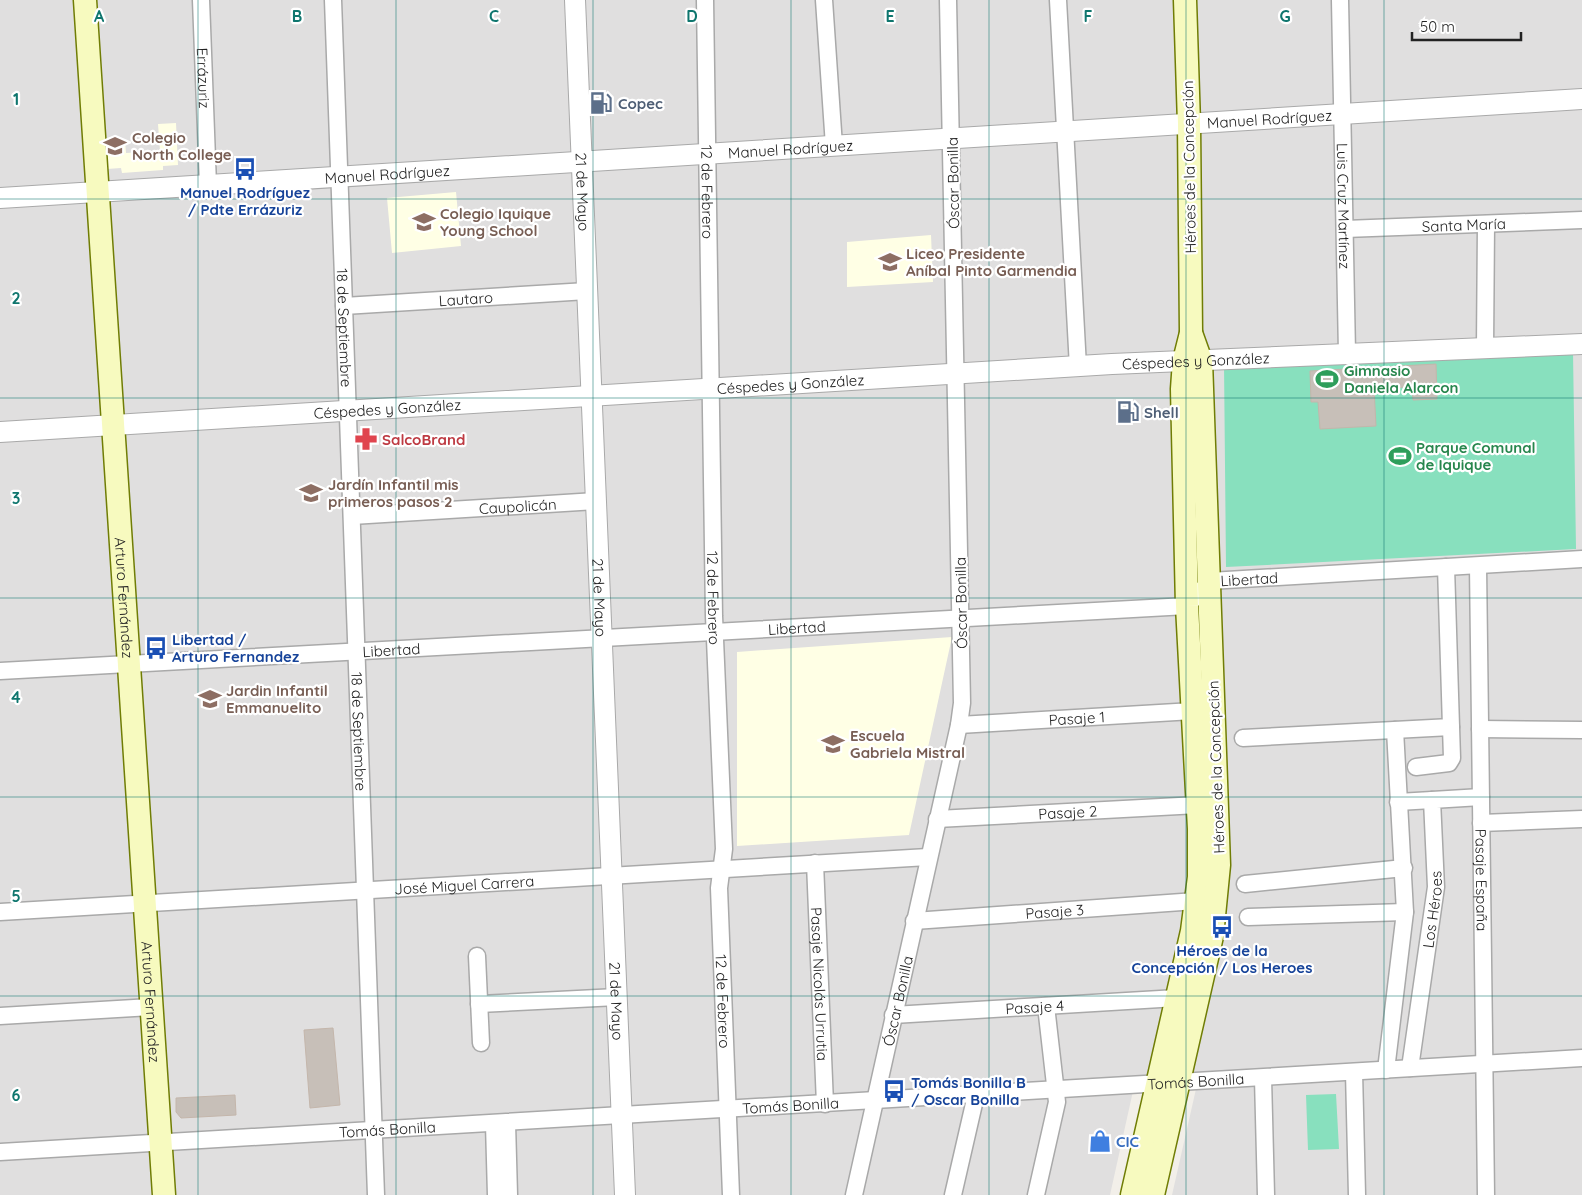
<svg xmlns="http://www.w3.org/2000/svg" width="1582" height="1195" viewBox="0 0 1582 1195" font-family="Quicksand,sans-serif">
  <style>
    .residential { fill: #e0dfdf }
    .education { fill: #ffffe5 }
    .pitch { fill: #88e0be }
    .building { fill: #c7bfb8; stroke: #c4b6ab }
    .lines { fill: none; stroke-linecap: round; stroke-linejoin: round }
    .minor-casing { stroke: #a9a9a9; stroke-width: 19 }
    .tertiary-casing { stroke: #a9a9a9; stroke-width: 22 }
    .secondary-casing { stroke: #707d05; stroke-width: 25 }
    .minor { stroke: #fff; stroke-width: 16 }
    .tertiary { stroke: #fff; stroke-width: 20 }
    .secondary { stroke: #f7fabf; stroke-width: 22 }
    .grid { fill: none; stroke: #0f766e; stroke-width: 1; stroke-opacity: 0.55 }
    .labels { text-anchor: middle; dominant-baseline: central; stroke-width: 4.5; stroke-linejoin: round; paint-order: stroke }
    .street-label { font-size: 15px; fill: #222; stroke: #fff }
    .service-label { font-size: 15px; font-weight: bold; fill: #4e5e75; stroke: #fff; text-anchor: start }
    .education-label { font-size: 15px; font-weight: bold; fill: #785e54; stroke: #fff; text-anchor: start }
    .transit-label { font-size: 15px; font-weight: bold; fill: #164399; stroke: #fff }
    .leisure-label { font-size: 15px; font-weight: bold; fill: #27864d; stroke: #fff; text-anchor: start }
    .health-label { font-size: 15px; font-weight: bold; fill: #be3a42; stroke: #fff; text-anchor: start }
    .shop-label { font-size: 15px; font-weight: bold; fill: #366cbe; stroke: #fff; text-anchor: start }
    .grid-label { font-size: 16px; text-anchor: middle; font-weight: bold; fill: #0f766e; stroke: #fff; stroke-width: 4.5; stroke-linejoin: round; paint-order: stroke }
  </style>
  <rect width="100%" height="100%" fill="#f2efe9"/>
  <!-- residential -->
  <path class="residential" d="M0,0H1582V1195H1172L1196,1089L1133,1091L1110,1195H0Z"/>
  <!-- education -->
  <path class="education" d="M176,123L178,165L163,166V170L122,173L121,168L107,169L105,142L125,140L126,153L160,151L158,124Z
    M456,192L461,246L392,253L387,198Z
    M931,235L933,282L847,287V242Z
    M952,637L909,835L737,846V652Z"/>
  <!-- pitch -->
  <path class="pitch" d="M1573,352L1576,549L1226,567L1224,363Z
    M1336,1094L1339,1149L1308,1150L1306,1095Z"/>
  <!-- building -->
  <path class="building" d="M1436,364L1437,399L1413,400L1412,387L1374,388L1376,426L1320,429L1318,402H1311L1310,371Z
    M333,1028L340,1105L310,1108L304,1030Z
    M235,1095L236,1115L181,1118L176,1112V1098Z"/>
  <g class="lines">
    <defs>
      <g id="minor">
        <path id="s1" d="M201,0L208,185"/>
        <path id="s2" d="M333,0L376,1195"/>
        <path id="s3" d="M705,0L714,616L724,849L719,888L731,1195"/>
        <path d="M824,0L834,146"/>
        <path d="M1058,0L1078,367"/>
        <path id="s4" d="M1340,0L1347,353"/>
        <path id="s5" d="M1345,229L1582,220"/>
        <path id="s6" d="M344,306L587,291"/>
        <path d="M1485,348L1486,224"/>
        <path id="s7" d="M352,516L596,501"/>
        <path id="s8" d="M1478,566L1486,1195"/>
        <path id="s9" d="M0,671L1187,606L1210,581L1582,559"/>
        <path id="s10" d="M959,725L1193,711"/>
        <path d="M1480,729L1582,730"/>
        <path d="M1243,738L1451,727L1446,567"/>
        <path d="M1416,767L1449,763L1452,758L1451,727"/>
        <path d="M1398,802L1432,800"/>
        <path id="s11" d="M937,819L1198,805"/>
        <path d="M1481,823L1582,819"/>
        <path id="s12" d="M815,863L825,1104"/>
        <path d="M1245,884L1404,868"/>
        <path id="s13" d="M0,912L928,857"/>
        <path d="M1248,917L1405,912"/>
        <path id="s14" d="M914,921L1196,901"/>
        <path d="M477,956L481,1043"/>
        <path d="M479,1004L617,997"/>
        <path id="s15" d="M893,1015L1177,998"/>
        <path d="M0,1016L151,1007"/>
        <path id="s16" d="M1410,1068L1436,887L1432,800L1481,797"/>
        <path d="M1386,1070L1405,912L1395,730"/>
        <path d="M1354,1072L1357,1195"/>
        <path d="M1263,1078L1266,1195"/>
        <path d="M507,1123L509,1195"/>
        <path d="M494,1124L496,1195"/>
        <path id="s17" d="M0,1152L1582,1058"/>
        <path id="s18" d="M854,1195L959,725L962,703L948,0"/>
        <path d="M953,1195L976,1095"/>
        <path d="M1036,1195L1057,1102L1046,1006"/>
      </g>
      <g id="tertiary">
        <path id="s19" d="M575,0L625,1195"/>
        <path id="s20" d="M0,198L1582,99"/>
        <path id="s21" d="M0,432L1112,364L1582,344"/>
      </g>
      <g id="secondary">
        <path id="s22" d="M85,0L164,1195"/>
        <path d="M1132,1195L1192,931L1199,877V829L1187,606L1182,389L1184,361L1191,333L1189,124L1185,0"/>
        <path d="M1153,1195L1212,936L1219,865L1201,361L1191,333"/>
      </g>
    </defs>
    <!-- minor casing -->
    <use href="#minor" class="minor-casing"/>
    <!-- tertiary casing -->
    <use href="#tertiary" class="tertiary-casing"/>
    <!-- secondary casing -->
    <use href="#secondary" class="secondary-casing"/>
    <!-- minor -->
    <use href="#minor" class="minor"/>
    <!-- tertiary -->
    <use href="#tertiary" class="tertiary"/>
    <!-- secondary -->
    <use href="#secondary" class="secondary"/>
  </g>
  <!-- grid -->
  <path class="grid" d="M198,0V1195M396,0V1195M593,0V1195M791,0V1195M989,0V1195M1186,0V1195M1384,0V1195M0,199H1582M0,398H1582M0,598H1582M0,797H1582M0,996H1582"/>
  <!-- icons -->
  <defs>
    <symbol id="fuel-bare" viewBox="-9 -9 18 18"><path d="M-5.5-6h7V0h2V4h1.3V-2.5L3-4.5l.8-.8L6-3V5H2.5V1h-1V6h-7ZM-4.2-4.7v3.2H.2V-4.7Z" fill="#5c6f8a" stroke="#fff" stroke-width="2.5" paint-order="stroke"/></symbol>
    <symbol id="school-bare" viewBox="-9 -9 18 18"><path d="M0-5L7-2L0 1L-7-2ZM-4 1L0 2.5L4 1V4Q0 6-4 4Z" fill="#8d6e63" stroke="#fff" stroke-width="2.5" paint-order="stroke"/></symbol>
    <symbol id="bus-bare" viewBox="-9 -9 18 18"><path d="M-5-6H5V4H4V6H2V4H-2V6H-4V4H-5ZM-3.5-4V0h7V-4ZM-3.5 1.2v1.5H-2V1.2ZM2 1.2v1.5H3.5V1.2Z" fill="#1a4fb4" stroke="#fff" stroke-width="2.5" paint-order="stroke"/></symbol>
    <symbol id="stadium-bare" viewBox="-9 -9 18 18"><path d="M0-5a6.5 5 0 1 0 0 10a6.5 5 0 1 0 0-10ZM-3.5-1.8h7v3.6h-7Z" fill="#2e9e5b" stroke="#fff" stroke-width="2.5" paint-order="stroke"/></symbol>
    <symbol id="pharmacy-bare" viewBox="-9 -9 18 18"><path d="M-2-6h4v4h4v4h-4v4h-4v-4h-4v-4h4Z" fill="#e0444e" stroke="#fff" stroke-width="2.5" paint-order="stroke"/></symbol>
    <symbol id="shop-bare" viewBox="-9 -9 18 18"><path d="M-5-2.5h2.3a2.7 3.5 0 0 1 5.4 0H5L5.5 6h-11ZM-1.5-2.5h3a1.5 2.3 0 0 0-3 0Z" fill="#3f7fe0" stroke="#fff" stroke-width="2.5" paint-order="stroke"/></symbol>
  </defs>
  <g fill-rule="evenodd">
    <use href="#fuel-bare" x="585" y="87" width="32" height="32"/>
    <use href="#school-bare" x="99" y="130" width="32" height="32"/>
    <use href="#bus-bare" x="229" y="153" width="32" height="32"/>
    <use href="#school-bare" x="408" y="206" width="32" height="32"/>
    <use href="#school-bare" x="874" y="246" width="32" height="32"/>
    <use href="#stadium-bare" x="1311" y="363" width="32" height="32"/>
    <use href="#fuel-bare" x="1112" y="396" width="32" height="32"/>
    <use href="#pharmacy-bare" x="350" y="423" width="32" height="32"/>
    <use href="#stadium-bare" x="1384" y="440" width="32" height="32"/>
    <use href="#school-bare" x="295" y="477" width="32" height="32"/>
    <use href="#bus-bare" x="140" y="632" width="32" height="32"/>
    <use href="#school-bare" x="194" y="683" width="32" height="32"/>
    <use href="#school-bare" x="817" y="728" width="32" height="32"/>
    <use href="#bus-bare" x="1206" y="911" width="32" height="32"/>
    <use href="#bus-bare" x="878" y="1075" width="32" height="32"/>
    <use href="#shop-bare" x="1084" y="1125" width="32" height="32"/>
  </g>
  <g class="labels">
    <!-- street labels -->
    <g class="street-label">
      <text stroke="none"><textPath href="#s1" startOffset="78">Errázuriz</textPath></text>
      <text stroke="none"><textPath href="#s20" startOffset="1272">Manuel Rodríguez</textPath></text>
      <text stroke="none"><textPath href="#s20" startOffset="792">Manuel Rodríguez</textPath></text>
      <text transform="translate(1189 167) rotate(-91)">Héroes de la Concepción</text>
      <text stroke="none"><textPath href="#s20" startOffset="388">Manuel Rodríguez</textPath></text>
      <text transform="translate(953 183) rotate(-91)">Óscar Bonilla</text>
      <text stroke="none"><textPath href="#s19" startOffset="192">21 de Mayo</textPath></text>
      <text stroke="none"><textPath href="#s3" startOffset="192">12 de Febrero</textPath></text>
      <text stroke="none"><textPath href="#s4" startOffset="206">Luis Cruz Martínez</textPath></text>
      <text stroke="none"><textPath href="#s5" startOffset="119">Santa María</textPath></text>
      <text stroke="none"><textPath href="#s6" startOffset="122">Lautaro</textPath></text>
      <text stroke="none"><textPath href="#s2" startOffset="328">18 de Septiembre</textPath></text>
      <text stroke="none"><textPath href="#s21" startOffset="1198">Céspedes y González</textPath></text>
      <text stroke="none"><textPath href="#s21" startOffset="792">Céspedes y González</textPath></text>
      <text stroke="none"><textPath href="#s21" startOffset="388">Céspedes y González</textPath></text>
      <text stroke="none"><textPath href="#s7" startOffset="166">Caupolicán</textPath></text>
      <text stroke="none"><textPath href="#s9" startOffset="1262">Libertad</textPath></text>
      <text stroke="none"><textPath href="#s22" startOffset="599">Arturo Fernández</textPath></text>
      <text stroke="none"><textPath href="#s19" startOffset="598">21 de Mayo</textPath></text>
      <text stroke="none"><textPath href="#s3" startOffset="598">12 de Febrero</textPath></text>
      <text transform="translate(961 603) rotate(-91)">Óscar Bonilla</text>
      <text stroke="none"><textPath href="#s9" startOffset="798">Libertad</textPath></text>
      <text stroke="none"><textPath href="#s9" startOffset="392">Libertad</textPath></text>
      <text stroke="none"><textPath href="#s10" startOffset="118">Pasaje 1</textPath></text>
      <text stroke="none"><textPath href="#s2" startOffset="732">18 de Septiembre</textPath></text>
      <text transform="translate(1216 767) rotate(-92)">Héroes de la Concepción</text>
      <text stroke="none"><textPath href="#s11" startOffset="131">Pasaje 2</textPath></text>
      <text stroke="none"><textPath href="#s8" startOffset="314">Pasaje España</textPath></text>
      <text stroke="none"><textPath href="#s13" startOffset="465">José Miguel Carrera</textPath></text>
      <text stroke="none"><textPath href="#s16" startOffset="160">Los Héroes</textPath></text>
      <text stroke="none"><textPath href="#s14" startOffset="141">Pasaje 3</textPath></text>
      <text stroke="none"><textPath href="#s12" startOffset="121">Pasaje Nicolás Urrutia</textPath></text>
      <text stroke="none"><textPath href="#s18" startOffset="199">Óscar Bonilla</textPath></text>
      <text stroke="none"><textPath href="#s22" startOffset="1004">Arturo Fernández</textPath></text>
      <text stroke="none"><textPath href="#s19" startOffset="1002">21 de Mayo</textPath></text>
      <text stroke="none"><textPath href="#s3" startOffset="1002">12 de Febrero</textPath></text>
      <text stroke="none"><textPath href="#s15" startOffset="142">Pasaje 4</textPath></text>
      <text stroke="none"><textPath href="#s17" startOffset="1198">Tomás Bonilla</textPath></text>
      <text stroke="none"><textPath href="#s17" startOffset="792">Tomás Bonilla</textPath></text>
      <text stroke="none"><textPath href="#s17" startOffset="388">Tomás Bonilla</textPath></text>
    </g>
    <!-- service labels -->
    <g class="service-label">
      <text x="618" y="103">Copec</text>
      <text x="1144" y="412">Shell</text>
    </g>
    <!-- education labels -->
    <g class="education-label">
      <text x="132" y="137">Colegio<tspan x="132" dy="17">North College</tspan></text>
      <text x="440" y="213">Colegio Iquique<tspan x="440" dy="17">Young School</tspan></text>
      <text x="906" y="253">Liceo Presidente<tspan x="906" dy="17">Aníbal Pinto Garmendia</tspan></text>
      <text x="328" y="484">Jardín Infantil mis<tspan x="328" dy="17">primeros pasos 2</tspan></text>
      <text x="226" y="690">Jardin Infantil<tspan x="226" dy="17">Emmanuelito</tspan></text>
      <text x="850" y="735">Escuela<tspan x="850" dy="17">Gabriela Mistral</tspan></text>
    </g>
    <!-- transit labels -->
    <g class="transit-label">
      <text x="245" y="192">Manuel Rodríguez<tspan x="245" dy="17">/ Pdte Errázuriz</tspan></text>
      <text x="172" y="639" text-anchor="start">Libertad /<tspan x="172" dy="17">Arturo Fernandez</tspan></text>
      <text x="1222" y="950">Héroes de la<tspan x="1222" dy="17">Concepción / Los Heroes</tspan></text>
      <text x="911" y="1082" text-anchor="start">Tomás Bonilla B<tspan x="911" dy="17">/ Oscar Bonilla</tspan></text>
    </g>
    <!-- leisure labels -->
    <g class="leisure-label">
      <text x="1344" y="370">Gimnasio<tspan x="1344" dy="17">Daniela Alarcon</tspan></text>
      <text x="1416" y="447">Parque Comunal<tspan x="1416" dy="17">de Iquique</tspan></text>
    </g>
    <!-- health labels -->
    <g class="health-label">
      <text x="382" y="439">SalcoBrand</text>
    </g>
    <!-- shop labels -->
    <g class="shop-label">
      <text x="1116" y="1141">CIC</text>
    </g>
  </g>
  <g class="grid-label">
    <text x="99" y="22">A</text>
    <text x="297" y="22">B</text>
    <text x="494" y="22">C</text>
    <text x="692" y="22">D</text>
    <text x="890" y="22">E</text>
    <text x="1088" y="22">F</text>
    <text x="1285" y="22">G</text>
    <text x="16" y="105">1</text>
    <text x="16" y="304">2</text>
    <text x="16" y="504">3</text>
    <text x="16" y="703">4</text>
    <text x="16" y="902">5</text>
    <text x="16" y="1101">6</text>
  </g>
  <!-- scale -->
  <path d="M1412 32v8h109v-8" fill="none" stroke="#222222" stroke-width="2.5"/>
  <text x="1420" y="32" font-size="15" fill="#222222" stroke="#ffffff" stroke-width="4" paint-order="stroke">50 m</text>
</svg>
